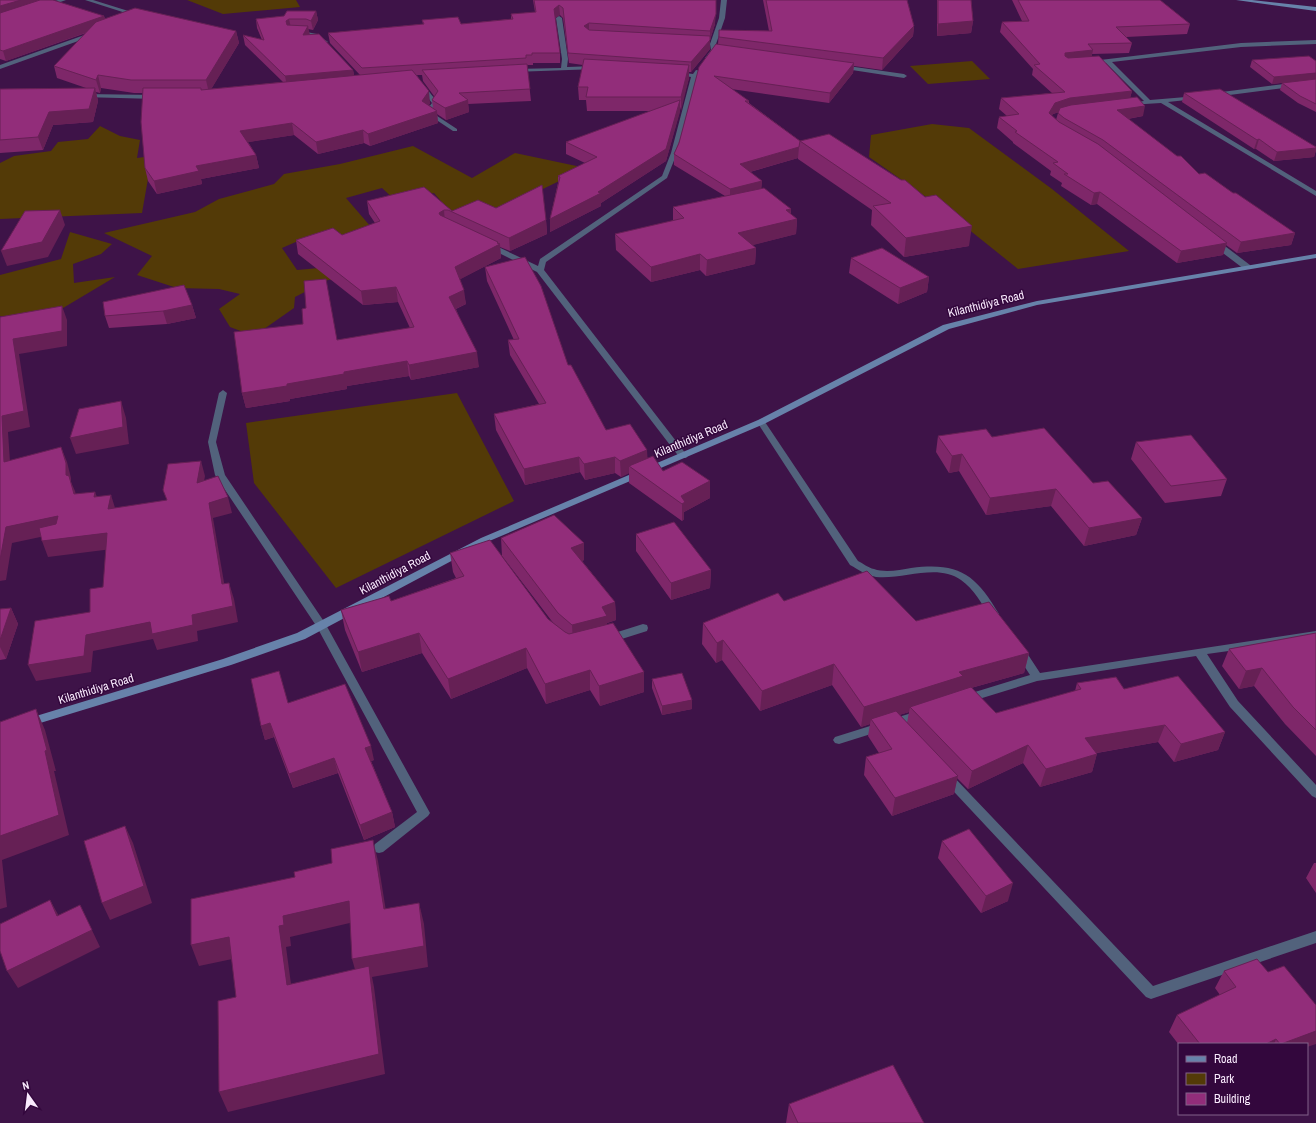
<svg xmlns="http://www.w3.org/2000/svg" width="1316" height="1123" viewBox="0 0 1316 1123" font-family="'Archivo Narrow',sans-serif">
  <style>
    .green { fill: #533a07 }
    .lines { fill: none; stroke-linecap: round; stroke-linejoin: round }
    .lane { fill: #52627c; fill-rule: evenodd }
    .street { fill: #52627c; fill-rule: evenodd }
    .secondary { fill: #6782aa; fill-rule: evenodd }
    .wall { fill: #7e2769; fill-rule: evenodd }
    .shaded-wall { fill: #662055 }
    .building { fill: #922d7a; stroke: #662055 }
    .labels { text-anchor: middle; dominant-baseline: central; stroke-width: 3; stroke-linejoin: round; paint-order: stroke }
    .street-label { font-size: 12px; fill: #f9eafd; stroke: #33073d }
  </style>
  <rect width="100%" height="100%" fill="#3e1348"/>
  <!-- green -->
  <path class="green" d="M187,0H296L300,7L223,14Z
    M972,61L990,79L928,84L910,66Z
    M932,124L969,128L1052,189L1129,251L1018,269L942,208L869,157L871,135Z
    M100,126L120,136L140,140L137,158L152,156L142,213L0,219V163L14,156L51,151L58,142L88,139Z
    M413,146L472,178L515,153L586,168L498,211L452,214L434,193L397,202L382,188L346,198L371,227L348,239L314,234L282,248L297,270L352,265L357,276L328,280L295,297L294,308L254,336L230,327L219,309L240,294L219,289L177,288L137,275L152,256L104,233L195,212L219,199L274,184L284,174L340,164Z
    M70,232L112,244L101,254L73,264L74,283L115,277L48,317L0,316V275L61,259Z
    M457,393L514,501L336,588L254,483L246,423Z"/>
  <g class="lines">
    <!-- lane -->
    <path class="lane" d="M296,30L317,34L328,42L323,43L310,35L294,33V31Z
      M419,84H423L438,103L431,112L457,129V131H453L426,113L425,112L432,103L418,85Z"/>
    <!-- street -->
    <path class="street" d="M58,0H66L46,7L43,5Z
      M85,0H93L138,14L136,18H132V15Z
      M721,0H727L725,18L716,44L717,50L708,60L705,58L711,50L710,44L719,18Z
      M559,16L562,18L568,59L567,67L595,66L597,67V69L513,72V70L515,69L561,68L562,59L556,18Z
      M93,32L96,34L95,35L0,69V65Z
      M1316,40V44L1241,47L1112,62L1150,100L1198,96L1199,97L1196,99L1168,102L1316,191V196L1161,103L1129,105V103L1144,101L1106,63L1092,65L1089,63L1092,61L1241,43Z
      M841,65L904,74L907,76L904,78L839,68L838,67Z
      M696,70L701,71L697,76L677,153L667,178L546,262L544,270L686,454L688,456L686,458H680L537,272L485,246L486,244H492L538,266L540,259L662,176L671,153L691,77L674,74L677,72L693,74Z
      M1316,80V84L1214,97L1211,95L1214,93Z
      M84,94L156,95L159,97L156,99L82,97L81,96Z
      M1211,240H1217L1250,265V269H1244L1211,244Z
      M223,390L227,393L216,442L225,475L325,623L430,813L428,816L383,852L379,853L375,852L373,848L375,844L417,812L317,627L215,475L208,442L219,393Z
      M761,419L765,422L858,561C863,563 868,568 874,569C885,573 900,570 911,568C959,562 975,574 999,614L998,617H990C982,604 974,589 961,580C937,563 903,580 876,577C866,575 859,570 850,565L757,422Z
      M643,624L647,625L648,628L647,631L609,643L605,642L604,639L605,636Z
      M1316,631V639L1207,654L1238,701L1316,785V798L1312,796L1230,707L1196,656L1037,681L966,703L962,702L960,699L962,696L1030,675L1014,650L1015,647H1023L1040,673Z
      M921,710L925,711L927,714L925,717L839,744L835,743L833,740L835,737Z
      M947,772L951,774L1153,986L1316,931V943L1151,999L1146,997L943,780L941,777L943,774Z"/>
    <!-- secondary -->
    <path class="secondary" d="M1236,0H1252L1316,7V11Z
      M1316,254V258L1037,305L949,329L764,424L487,542L305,639L231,665L27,727L23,726L21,723L23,720L223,659L297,633L481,538L758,420L943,325L1037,301Z"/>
  </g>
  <!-- wall -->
  <path class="wall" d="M0,0L104,16L105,19L236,31L239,43L211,89L283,82L245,45L243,35L262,40L257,28L256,19L284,16L316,11L318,20L313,30L308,29L310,35L353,70L354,75H360L330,43L328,33L423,24L422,20L461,24L511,19V14L535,12L533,0H716L715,24L710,40V49L691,72H689V78L666,161L601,203V206L550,232V219L558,183V176L585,163L566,154V142L652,111H587L586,100H579L578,87L583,65L569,63L563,18L560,15L555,18L560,53V63H533V65H527L531,101L468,104L469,112L446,120L437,114L438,123L370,146L364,143L318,154L294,135L248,142L256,155L259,168L201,179L202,184L157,194L148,181L145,168L143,93H134L101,88L100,93L96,92L98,101L93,122L53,125L43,150L0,153V89L86,88L57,78L54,66L86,33L6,61L0,59ZM417,75H422L423,81L434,96L432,100L433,108L429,105L430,103Z
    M763,0H907L914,26L913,36L882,70L854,66L853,73L829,103L731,89L749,101V103L800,141L969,246L904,257L871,225L872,210L798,159V158L750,172L762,181L761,189L791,209V214L797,219L796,234L752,245L756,248L755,264L706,276L700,270L651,282L616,250L615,234L673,221V207L725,196L674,165V154L718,44L719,30L769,31Z
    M937,0H971L973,21L971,33L937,36Z
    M1012,0H1160L1190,24L1187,34L1126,37L1132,43L1129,53L1092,54V56L1132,91L1130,98L1143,116L1128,119L1199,174L1233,193L1295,233L1291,245L1237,253L1226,245L1223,255L1177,263L1097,204L1091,205L1061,186L1062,183L1050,175L1051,171L1013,143V142L997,128L999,117L1007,116L999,109L1001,98L1052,93L1032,75L1033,69L1000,32L1002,22L1022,21ZM1059,112L1058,113L1056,120L1051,116L1053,114Z
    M1252,60L1316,79L1272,84L1250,67Z
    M1316,79V112L1298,103L1280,90L1282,83Z
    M1184,93L1316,147V150L1314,157L1274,161L1256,149H1254L1182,102Z
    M424,187L452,211L496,208L546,220L547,234L510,251L500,247L501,258L460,279L466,304L456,309L479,367L411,380L409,376L347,386V389L290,399V401L246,408L242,393L337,340L410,328L398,302L363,305L298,254L296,240L342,235L375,223L369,214L367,201Z
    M851,258L929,277L927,292L898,304L849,273Z
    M485,267L568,365L606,430L648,458L663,471L710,498L684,512V519L682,521L629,483V473L621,477L615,473L585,480L580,472L525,485L496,430L494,414L539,404L510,355L508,340H514L487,281Z
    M192,305L196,318L167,324L109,328L105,316Z
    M938,436L992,437L1093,483L1142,518L1136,535L1084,546L1051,506L986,515L959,471L949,473L936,452Z
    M1136,442L1227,479L1221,496L1165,503L1131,459Z
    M636,534L711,570L710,588L671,600L636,551Z
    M501,538L584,560L582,561L615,602L616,620L607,623V624L644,672V692L600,706L590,690L546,704L527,668L451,699L422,653L362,672L345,630L341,610L391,601L456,578L453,572L450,553L554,624L502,556Z
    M784,601L916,621L1029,653L1024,673L971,688L996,713L1075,691L1077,683L1124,689L1225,732L1218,750L1174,762L1158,742L1097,753L1092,772L1040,787L1023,763L968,789L957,778L954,794L892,816L864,775L866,757L879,753L868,736L870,724L861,727L832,685L760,711L722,660L716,663L702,644L703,623ZM909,712L907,723L899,715Z
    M11,608L18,624L6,659L0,660V609Z
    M1316,633V756L1285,724L1254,686L1239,689L1222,666L1229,649Z
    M652,679L692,709L662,715L652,688Z
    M288,703L374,760L371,761L392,812L395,827L364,840L338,773L293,788L274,737L265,740L261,726Z
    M942,841L1008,901L981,913L938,858Z
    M1314,863H1316V893L1306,878Z
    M1224,971L1307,1044H1179V1045L1169,1032L1177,1015L1220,995L1215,988Z
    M789,1104L924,1123H786Z"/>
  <!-- shaded-wall -->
  <path class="shaded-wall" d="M21,0H53L0,16V6Z
    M716,0L715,24L710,40V31Z
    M559,5L560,15L555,18L554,9Z
    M316,11L318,20L313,30L311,21Z
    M104,16L107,25L6,61L3,51Z
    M289,19L291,28L288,31L286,21Z
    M973,21L971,33L937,36L938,24Z
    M589,23V32L584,26Z
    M308,26L310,36L303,35Z
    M914,26L913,36L882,70L883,58Z
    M236,31L239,43L209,93L206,80Z
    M710,40V49L691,72V62Z
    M1093,50L1091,60L1063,63L1065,53Z
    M854,63L853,73L829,103L830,93Z
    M689,65V78L681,111V97Z
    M353,70L355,80L287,86L285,76Z
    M1316,73V79L1272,84L1274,77Z
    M98,75L101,88L100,93L96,80Z
    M95,88L98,101L93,122L53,125L43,150L38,137L49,112Z
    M429,91L430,103L424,113L422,101Z
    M1132,91L1129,101L1068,109L1053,114L1047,124L1049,113L1055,103L1070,98Z
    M468,100L469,112L446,120L445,108Z
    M680,100V112L666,161L601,203V206L550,232V219L598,192Z
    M1145,106L1143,116L1115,121L1117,110Z
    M437,111L438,123L370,146L368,134Z
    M292,123L294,135L243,143L240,131Z
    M363,130L364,143L318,154L316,142Z
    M1259,139L1256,149H1254L1257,140Z
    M799,147L798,158L739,175L740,164Z
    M1316,148V150L1314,157L1274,161L1277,152Z
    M256,155L259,168L201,179L202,184L157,194L154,181L196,166Z
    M762,181L761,192L730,199V189Z
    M1100,192L1097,204L1091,205L1094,193Z
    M791,209L790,221L797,219L796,234L738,249V233L786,210Z
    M60,210L65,225L48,257L7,266L1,251Z
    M444,210L445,224L439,213Z
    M546,220L547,234L510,251L509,238Z
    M972,226L969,246L904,257L906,238Z
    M1295,233L1291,245L1237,253L1241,242Z
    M498,242L499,245L500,244L501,258L457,281L455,267Z
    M1227,243L1223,255L1177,263L1181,251Z
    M756,248L755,264L706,276L707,260Z
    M700,254V270L651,282V267Z
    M929,277L927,292L898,304L900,288Z
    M396,287L398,302L363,305L361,291Z
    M464,290L466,304L451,311L449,297Z
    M192,305L196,318L167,324L163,311Z
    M62,306L67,320V346L19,354L30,427L8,432L11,477L4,462L2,416L13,339Z
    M477,352L479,367L411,380L409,365Z
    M407,361L409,376L347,386V389L290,399V401L246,408L242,393L344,372Z
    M121,401L126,418L129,444L76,454L70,438Z
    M61,447L67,462L71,478V482L75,491L80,510L66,475Z
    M647,450L648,465L629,466V473L621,477L620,461Z
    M962,454L959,471L949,473L952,456Z
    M579,457L580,472L525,485L524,469Z
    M615,457V473L585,480L584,464Z
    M201,461L205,476L201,498L197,483Z
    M710,481V498L684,512V519L682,521V504L681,496Z
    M1056,489L1051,506L986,515L990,498Z
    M95,492L101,507L94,497Z
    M111,495L116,511L108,509Z
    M228,497L232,513L213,518L227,600L222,584L209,503Z
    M58,516L64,532L12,543L6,580L0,581V560L6,527Z
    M1142,518L1136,535L1084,546L1089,528Z
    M107,533L112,549L48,557L42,541Z
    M584,543V560L572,566L571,548Z
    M711,570L710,588L671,600V583Z
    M229,583L234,599L238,622L197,631L198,641L157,650L153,639L93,651L91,672L36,681L28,665L86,635L150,622L192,615Z
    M615,602L616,620L607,623L608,633L573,642L572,625L602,607Z
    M11,608L18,624L6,659L0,647V640Z
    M419,633L422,653L362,672L358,652Z
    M723,640L722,660L716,663L717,643Z
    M526,648L527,668L451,699L448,679Z
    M1029,653L1024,673L960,691L910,707L909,712L874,723L871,719L870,724L861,727L864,707L959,672Z
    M834,664L832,685L760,711L762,691Z
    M1262,668L1254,686L1239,689L1246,671Z
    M590,670V690L546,704L545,684Z
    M644,672V692L600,706L599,686Z
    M692,700V709L662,715V706Z
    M36,709L45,730L56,771H54L69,835L2,860L7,907L0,909V836L45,751Z
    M270,723L274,737L265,740L261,726Z
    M1165,725L1158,742L1079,756L1085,738Z
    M1225,732L1218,750L1174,762L1181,744Z
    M1028,745L1023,763L968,789L972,771Z
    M371,746L374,760L368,762L365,748Z
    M1097,754L1092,772L1040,787L1046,769Z
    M334,758L338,773L293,788L289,774Z
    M958,776L954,794L892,816L895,798Z
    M392,812L395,827L364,840L360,825Z
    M125,826L133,843L152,903L110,920L102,903Z
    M373,840L378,861L389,930L384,909Z
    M1013,883L1008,901L981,913L986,896Z
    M50,900L60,918L57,916Z
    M349,901L354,922L290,937L291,946L286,947L294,1006L287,985L279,926L283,916Z
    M419,903L424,924L428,967L372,977L374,987L385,1074L228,1112L219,1092L358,980L352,959Z
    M80,905L100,947L18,988L7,971Z
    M229,937L237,958L199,966L191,945Z
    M1316,1031V1044L1307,1047V1044H1281Z
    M1276,1039L1274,1044H1266Z"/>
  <!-- building -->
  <path class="building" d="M0,0H21L0,6Z
    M40,0H53L104,16L3,51L0,50V13Z
    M534,0H716V14L710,31L589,23L584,26L589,30L710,36V40L691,62L568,53L563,8L559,5L554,9L560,53H532V55H526V58L362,68L328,33L424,24L422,20L458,17L461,24L513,19L511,14L536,12Z
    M766,0H907L914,26L883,58L719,37V30L772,31Z
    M938,0H971L973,21L938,24Z
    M1018,0H1160L1190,24L1116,27L1132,43L1088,44L1093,50L1065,53V56L1068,58L1099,56L1132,91L1070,98L1055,103L1049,113L1059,122L1098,144L1227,243L1181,251L1100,192L1094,193L1064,174H1068L1053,163L1058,162L1015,132L1017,131L999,117L1019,114L1001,98L1065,92L1034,65L1040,64L1002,22L1029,21Z
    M135,8L236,31L206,80H131L98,75L96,80L54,66L96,22Z
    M287,11H316L311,21L306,19H289L286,21L287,25L308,26L303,35L319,34L353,70L285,76L243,35L264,40L256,19L284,16Z
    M716,44L854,63L830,93L714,76L749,101H745L800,141L799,147L740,164L762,181L730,189L674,154L679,143L699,67Z
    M1309,56L1316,61V73L1274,77L1252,60Z
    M584,59L689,65L681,97H586L588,87H578Z
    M527,64L530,89L459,93L468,100L445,108L432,100L438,91L422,70Z
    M412,70L429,91L422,101L437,111L368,134L363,130L316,142L292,123L240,131L256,155L196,166L199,171L154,181L145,168L141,122L143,88H201V90Z
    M1316,79V104L1300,96L1282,83Z
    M95,88L89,109L49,112L38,137L0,140V89Z
    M1220,89L1316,147V148L1277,152L1259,139L1257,140L1184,93Z
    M1137,97L1145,106L1117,110L1177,156H1181L1199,174L1205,173L1233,193H1236L1295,233L1241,242L1103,140L1064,118L1058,113L1060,108L1071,105Z
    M680,100L666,149L598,192L601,193L550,219L560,177L558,176L597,157L566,142Z
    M829,134L901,180H905L925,197L936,195L972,226L906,238L873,206L891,203L800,141Z
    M542,185L546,220L509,238L448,210H444L439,213L440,215L498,242L497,243L500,244L455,267L464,290L449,297L477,352L409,365L407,361L344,372V374L287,384V386L242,393L234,332L303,324L302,309L306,308L304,281L326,279L337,340L414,327L396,287L361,291L296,240L333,228L342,235L380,221L367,201L424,187L452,211L478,200L496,208Z
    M764,188L791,209L786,210L797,219L738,233L756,248L707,260L700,254L651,267L615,234L684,218L673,207Z
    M60,210L42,242L1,251L25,211Z
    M882,248L929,277L900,288L851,258Z
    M525,257L541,286L568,365H571L606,430L630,424L647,450L620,461L615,457L584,464L579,457L524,469L494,414L546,403L508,340L519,339L485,267Z
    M184,285L192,305L163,311L105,316L103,302Z
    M62,306V331L13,339L24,411L2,416L4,462L61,447L66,463V475L69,476L74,494L95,492L94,497L111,495L108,509L167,500L163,490L168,464L201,461L197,483L218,476L228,497L209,503L222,584L229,583L233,606L192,615L193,625L152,634L150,622L86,635L84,656L28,665L35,621L90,612V589L103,587L107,533L42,541L39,528L56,524L58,516L6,527L0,560V317Z
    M121,401L123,427L70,438L79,409Z
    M1044,428L1093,483L1108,481L1142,518L1089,528L1056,489L990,498L962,454L952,456L938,436L986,429L992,437Z
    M1191,435L1227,479L1171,486L1136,442Z
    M653,456L663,471L682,462L710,481L681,496L685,502L682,504L629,466Z
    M554,515L584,543L571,548L615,602L602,607L607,616L572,625L558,613L501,538Z
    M674,522L711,570L671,583L636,534Z
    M490,540L548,619L565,632L569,634L613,623L644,672L599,686L590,670L545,684L526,648L448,679L419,633L358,652L341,610L389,596L391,601L464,576L450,553Z
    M867,571L916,621L989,602L1029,653L959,672L963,676L864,707L834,664L762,691L723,640L717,643L703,623L778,593L784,601Z
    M11,608L0,640V609Z
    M1316,633V730L1293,707L1262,668L1246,671L1229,649Z
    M279,671L288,703L345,684L371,746L365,748L392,812L360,825L334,758L289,774L270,723L261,726L251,679Z
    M682,673L692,700L662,706L652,679Z
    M1178,676L1225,732L1181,744L1165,725L1085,738L1097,754L1046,769L1028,745L972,771L910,707L971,687L996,713L1081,689L1077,683L1116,677L1124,689Z
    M36,709L47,750L45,751L59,815L0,836V722Z
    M896,711L958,776L895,798L866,757L892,749L871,719Z
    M125,826L144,886L102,903L84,841Z
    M969,829L1013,883L986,896L942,841Z
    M373,840L384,909L419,903L424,946L352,959L349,901L283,916L284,925L279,926L287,985L369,966L379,1054L219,1092L218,1001L236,997L229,937L191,945V899L295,877L294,872L332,863L331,849Z
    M50,900L57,916L80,905L92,930L7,971L0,951V924Z
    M1257,959L1268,972L1284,966L1316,1005V1031L1281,1044H1280L1276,1039L1266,1044H1200L1177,1015L1236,987L1224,971Z
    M893,1065L924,1123H798L789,1104Z"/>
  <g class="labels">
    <!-- street labels -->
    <g class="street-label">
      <text transform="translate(986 304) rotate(-14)">Kilanthidiya Road</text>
      <text transform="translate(691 439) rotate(-23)">Kilanthidiya Road</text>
      <text transform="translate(395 573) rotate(-28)">Kilanthidiya Road</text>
      <text transform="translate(96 689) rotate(-17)">Kilanthidiya Road</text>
    </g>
  </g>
  <!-- legend -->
  <rect x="1178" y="1043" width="130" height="72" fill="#33073d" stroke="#82628a"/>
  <rect x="1186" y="1056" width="20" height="6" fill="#6782aa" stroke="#82628a"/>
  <text x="1214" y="1063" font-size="12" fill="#f9eafd">Road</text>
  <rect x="1186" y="1073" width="20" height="12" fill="#533a07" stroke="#82628a"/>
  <text x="1214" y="1083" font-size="12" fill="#f9eafd">Park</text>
  <rect x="1186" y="1093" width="20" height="12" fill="#922d7a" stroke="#82628a"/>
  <text x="1214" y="1103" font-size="12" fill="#f9eafd">Building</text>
  <!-- north arrow -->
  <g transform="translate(28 1095) rotate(346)" stroke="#33073d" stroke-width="3" paint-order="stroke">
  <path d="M0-3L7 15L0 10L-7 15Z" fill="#f9eafd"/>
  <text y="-6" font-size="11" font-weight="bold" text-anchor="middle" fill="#f9eafd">N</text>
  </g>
</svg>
